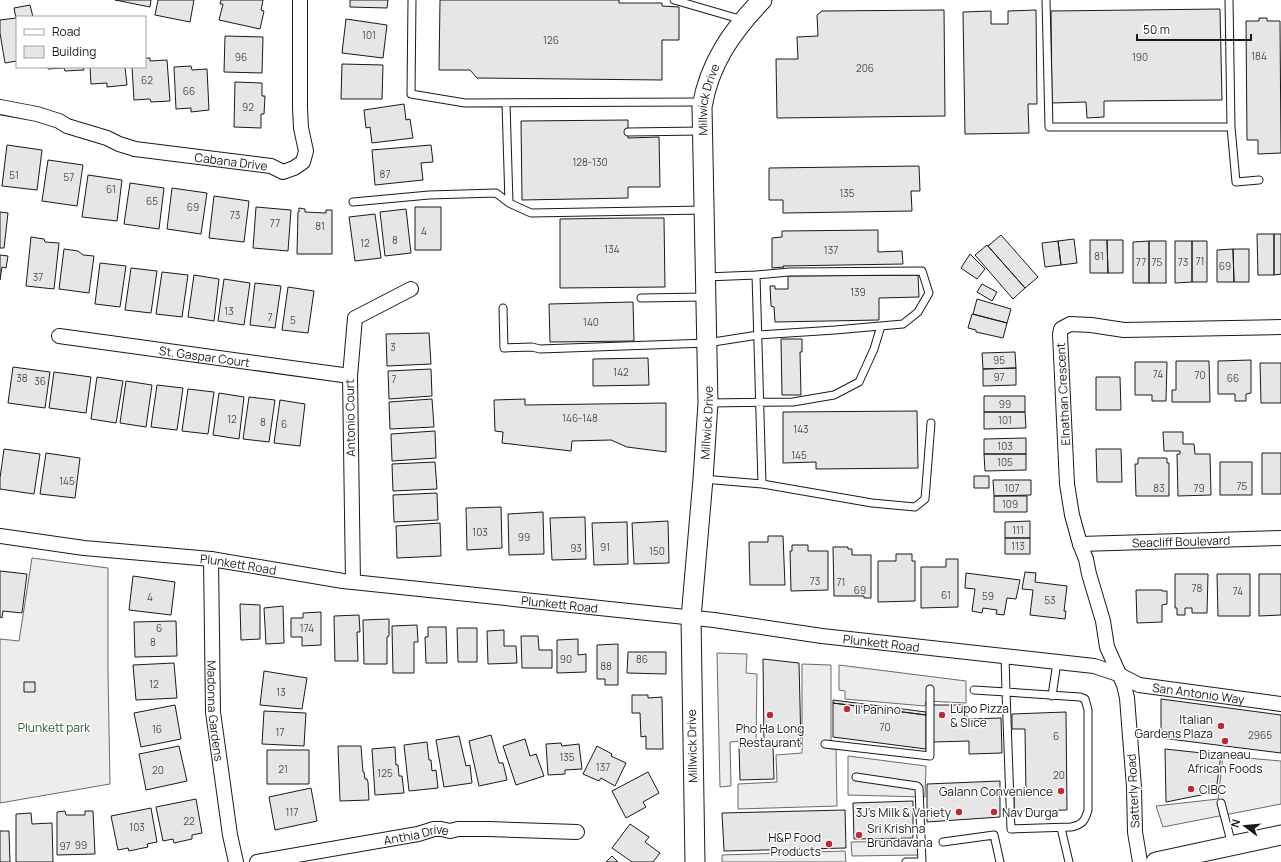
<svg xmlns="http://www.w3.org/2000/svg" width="1281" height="862" viewBox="0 0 1281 862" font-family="Manrope,sans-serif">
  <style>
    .built { fill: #ededed; stroke: #6a6a6a }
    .building { fill: #e6e6e6; stroke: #1a1a1a }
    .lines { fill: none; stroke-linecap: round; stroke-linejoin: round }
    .lane-casing { stroke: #1a1a1a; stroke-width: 9 }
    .street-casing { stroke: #1a1a1a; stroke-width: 16 }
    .secondary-casing { stroke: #1a1a1a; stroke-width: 21 }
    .lane { stroke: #fff; stroke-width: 7 }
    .street { stroke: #fff; stroke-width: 14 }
    .secondary { stroke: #fff; stroke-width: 19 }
    .poi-dot { fill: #c62828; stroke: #fff; stroke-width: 1.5 }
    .labels { text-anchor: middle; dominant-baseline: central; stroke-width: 3; stroke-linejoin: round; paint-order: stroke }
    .number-label { font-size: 10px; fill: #4d4d4d }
    .street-label { font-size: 12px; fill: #1a1a1a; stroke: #fff }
    .poi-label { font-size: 12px; fill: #1a1a1a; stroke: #fff; text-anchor: start }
    .park-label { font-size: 12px; fill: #2b5a34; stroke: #fff }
  </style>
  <rect width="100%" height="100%" fill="#fff"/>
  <!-- built -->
  <path class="built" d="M32,558L108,568V671L110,784L0,803V639L19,641Z
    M717,653L747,654L746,673L757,674L756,740L730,742L731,786L720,787Z
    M802,664L831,665V749H836L837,806L738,809V784L777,782L776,755L802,753Z
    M839,665L966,681V703L926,701L925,706L845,699V691L839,690Z
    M848,756L926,766L925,797L848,795Z
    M1223,756L1281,761V804L1163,827L1156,806L1218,799Z
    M917,841L918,855L852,856L851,842Z
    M845,851L846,862H722V855Z"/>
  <!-- building -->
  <path class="building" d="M115,0H151L150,7Z
    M158,0H194L190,22L155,15Z
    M221,0H263L261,10L264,11L260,29L219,20L223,4H220Z
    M350,0H388L387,8L350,7Z
    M440,0H619V3H662V6L679,7V40H662V80L477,78L470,70H439Z
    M30,5L33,17H17V61L5,63L0,33V20L16,18L14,8Z
    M1220,9L1222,100L1104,101V117L1087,118L1086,102L1052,103L1051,11Z
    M944,10L945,116L777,118L776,59H798L797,37L818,36L817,15L822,11Z
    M1036,10L1037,104H1028L1029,133L965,134L963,12L991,11V24H1008V11Z
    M1259,18H1267V21H1280L1281,153L1258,154V140H1247L1246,21H1259Z
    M346,19L387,25L383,58L342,53Z
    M225,36L263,37L262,73L224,72Z
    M145,58H150V61L167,60L170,101L151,102L150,99L134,100L132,67H145Z
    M342,64L383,65L382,99H341Z
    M191,66L192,70L207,69L209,110L191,112V108L176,109L174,67Z
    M48,67H83L84,70L65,71L64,68L48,69Z
    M90,67H125L127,85L107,87V83L91,84Z
    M235,82L262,83V96H265L264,114H261V128L234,127Z
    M404,104L406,120L410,119L413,138L372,143L370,127L366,128L364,110Z
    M628,120V138L659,137L660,187H628V198L522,200L521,121Z
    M7,145L42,150L37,190L2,186Z
    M431,145L433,162L421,163L423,180L375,185L372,150Z
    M48,160L83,165L77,206L42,201Z
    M919,166L920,191H911L912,211L786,213H783V200H769V168Z
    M88,175L122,180L117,221L82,217Z
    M130,183L164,188L159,229L124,224Z
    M172,188L207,193L201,234L167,229Z
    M214,196L249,201L244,242L209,238Z
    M256,207L291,210L288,251L253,248Z
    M415,207H441V250H415Z
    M299,208L305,209V212L326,213V210H332V254H297L298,212H299Z
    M406,209L411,253L385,256L380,212Z
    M0,212L8,213L4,248H0Z
    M375,214L381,258L355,261L349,217Z
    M627,218H664L665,287L560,288V219Z
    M878,230V252L902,251L903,264L783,266L784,267L772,268V238L782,237V231Z
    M1257,234H1274V275H1258Z
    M1274,234H1281V274L1274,275Z
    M1001,235L1038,277L1025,288L988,246Z
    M31,237L44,239L45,242L59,243L54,289L26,286Z
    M1074,239L1077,263L1061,265L1058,241Z
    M1090,240H1107L1108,273H1090Z
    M1107,240H1123V273H1108Z
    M1058,241L1061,265L1045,267L1042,243Z
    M1149,241H1166V283H1149Z
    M1149,241V283H1133V242Z
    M1175,241H1192V282L1175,283Z
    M1192,241H1207V282H1192Z
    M987,245L1025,288L1013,299L975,255Z
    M64,249L78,251L83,255L94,256L89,293L59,289Z
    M1233,249L1234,282H1217V250Z
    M1233,249H1249V282H1234Z
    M970,254L985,269L977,279L961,268Z
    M0,255L8,256L6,268L2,267L0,280Z
    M100,263L126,266L120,307L95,304Z
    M131,268L157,271L151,313L125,310Z
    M162,272L188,275L182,317L156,314Z
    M194,275L219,279L214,321L188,317Z
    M918,275L919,297L879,298V320L775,322L774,307L771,306L770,286H775V289H788V276Z
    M224,279L250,283L244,325L218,321Z
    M255,283L281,286L275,328L250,325Z
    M982,284L997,292L992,301L977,292Z
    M288,287L314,291L308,333L282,330Z
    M977,299L1011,309L1007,323L973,314Z
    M633,302L634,341L550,342L549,304Z
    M972,314L1007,323L1003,338L976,332V330L968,328Z
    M429,333L431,364L387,366L386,334Z
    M781,339H802V352H800L801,395H782Z
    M1015,352L1016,368L983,369L982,353Z
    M648,358L649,385L593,386V359Z
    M1251,360V393L1246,394V401H1235V394H1218V361Z
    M1176,361H1209L1210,402H1172V390H1176Z
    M1135,362H1167L1166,401H1152V395H1135Z
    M1260,363H1281V403H1261Z
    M13,367L50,372L45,408L8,403Z
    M1016,368V385L983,386V369Z
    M431,369L432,396L389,399L388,371Z
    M54,372L91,377L86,413L49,408Z
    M97,377L123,381L116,423L91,419Z
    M1096,377H1120L1121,410H1096Z
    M126,381L152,385L146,427L120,423Z
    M157,385L183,388L177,430L151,427Z
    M188,389L214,392L208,434L182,431Z
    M219,393L244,397L239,439L213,435Z
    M984,396H1025V412H984Z
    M249,397L275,400L269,442L243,439Z
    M432,399L434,427L390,429L389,402Z
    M525,399V405L666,403V452L627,447L611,440L572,441L571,451L502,443L503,432L495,431L494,400Z
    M280,400L305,404L300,446L274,443Z
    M917,411L918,468L816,469V462L783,463V412Z
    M984,412H1025L1026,428L984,429Z
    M435,431L436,458L392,461L391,434Z
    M1163,432H1183V444H1194L1195,454H1210L1211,495L1178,496L1177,454H1180V451H1164Z
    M1026,438V454H984V439Z
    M4,449L40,454L34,494L0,489V478Z
    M1096,449H1121L1122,482H1097Z
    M46,453L80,458L75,498L40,494Z
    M1262,453H1281V494H1262Z
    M984,454H1026V470L985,471Z
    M1138,458H1167V463H1169V496H1136L1135,464H1138Z
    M435,462L437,489L393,491L392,464Z
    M1220,462H1252V495H1220Z
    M974,476H989V488H974Z
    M993,480H1031V495L994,496Z
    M437,493L438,520L394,522L393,495Z
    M994,496H1027V512H994Z
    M501,507L502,548L467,550L466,508Z
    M543,512L544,554L509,555L508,514Z
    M585,517L586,559L552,560L550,518Z
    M668,521L669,563L634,564L632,523Z
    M1030,521V538H1005V522Z
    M627,522L628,564L594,565L592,523Z
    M440,523L441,556L397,558L396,526Z
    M768,536H783L785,585H750L749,542H768Z
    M1005,538H1030V554H1005Z
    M792,545H808V551H828V590L791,591L790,551H792Z
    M833,547H848V549H852V555H871V598H864V596H834Z
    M896,554H912V561H915V601L878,602V561H896Z
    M946,559H958V607L921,608V567H946Z
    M0,571L27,574L22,613L3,611L2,618L0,617Z
    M1025,572L1036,573L1035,582L1067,586L1064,611H1066L1065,619L1030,615L1033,590L1022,589Z
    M966,573L1020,580L1016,599L1007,598L1004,615L996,614L997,610L983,608L982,613L972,611L975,589L965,588Z
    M1175,574H1208L1207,613H1192V608H1185V615H1177V608H1175Z
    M1217,574H1250V616H1218Z
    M1259,574H1281V615L1259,616Z
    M133,576L175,582L171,615L129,610Z
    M1136,590H1162V591H1167V604L1162,605V622L1137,623Z
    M240,604L260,605V639L241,640Z
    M283,606L284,643L266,644L264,608Z
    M321,612V645L302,646V637H291V618H303V613Z
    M359,615L360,632H357L358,661H335L334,616Z
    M389,619V636L387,637V664H364L363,620Z
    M176,621L177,656L135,657L134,622Z
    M417,625L418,642H414V673H393L392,626Z
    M428,627H446L447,663H426L425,637H428Z
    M457,628H477V662H458Z
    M504,630V646H516L517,663L488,664L487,631Z
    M521,636H538L539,650H552V668H522Z
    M578,639V655L586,654V672L557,673V640Z
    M618,644V685H605V679H597V645Z
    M628,652H666V674L627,673Z
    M763,659L799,663L801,746H773L774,779L740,780L739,746H764Z
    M174,663L177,698L136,700L133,665Z
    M264,671L307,678L302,709L260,705Z
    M24,682H35V692H24Z
    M632,695H648V698L662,697L663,749H646V736L641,737L640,713H632Z
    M1161,699L1281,715V753L1161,738Z
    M833,700L926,712V715L833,703Z
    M833,703L926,715V749L833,737Z
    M175,705L181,739L141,747L134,713Z
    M932,705H963V707H966L967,719L1001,718L1002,753L969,754V741L933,742Z
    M264,711L306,713L304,746L262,744Z
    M1066,712L1067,810L1014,811V795H1026L1025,729H1012V714Z
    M491,735L499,763H503L507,780L479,786L469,741Z
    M459,736L466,766L470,765L472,783L444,787L436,740Z
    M525,739L530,756L536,754L544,776L516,785L503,746Z
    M427,742L429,760H431L432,771L436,770L438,788L409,791L404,745Z
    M561,743L562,746L579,744L582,769L565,770V774L548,775L546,744Z
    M179,746L187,781L146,790L139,754Z
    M338,746H361L363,772H364L365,779H367L368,782L369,800L340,801Z
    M597,746L612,754L611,756L626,763L615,786L601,778L599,781L583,774Z
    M395,747L396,765H398L399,776H402L404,793L375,795L372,749Z
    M1165,749L1221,755L1216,792L1166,802Z
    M267,750H309V784H267Z
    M648,772L659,793L643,802L646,807L626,818L612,791Z
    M1000,781V817L927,822V784Z
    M311,788L317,821L275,830L269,797Z
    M196,799L202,833L192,835V839L174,843L173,839L163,841L156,807Z
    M913,801V838L854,839L853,803Z
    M151,808L157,842L147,844L148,847L129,851L128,848L118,850L111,816Z
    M845,810L846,848L724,851L722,813Z
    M65,811L66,815H85V811H93L95,854L57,855V812Z
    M31,813L32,824L52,823L53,862H16V814Z
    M630,824L649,837L645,842L660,853L653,862H632L612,848Z
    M0,831H9L10,862H0Z
    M612,856L618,862H606Z"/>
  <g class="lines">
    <defs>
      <path id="lane" d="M412,0L411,94L465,103L703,102
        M674,0L743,20
        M1046,0L1049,127H1231L1229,0
        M506,104L509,203
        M1231,127L1236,182L1259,180
        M628,132L701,131
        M353,202L429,195L496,193L509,203L531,213L704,210
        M641,298L705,297
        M503,308L504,348L532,347L540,349L707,343L758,335L835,330L903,324L918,312L929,293L922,271L789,272L756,275
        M708,403L793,402L834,395L859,382L874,349L881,326
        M703,479L762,484L756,275L706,277
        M762,484L872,503L915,507L925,499L931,423
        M974,690L1006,692L1005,656
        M1006,692L1080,697L1085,699L1088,710V810C1085,821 1082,825 1071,827L1011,829Z
        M1052,696L1057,662
        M825,744L930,756V689
        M856,777L917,786L919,788L922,862
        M1221,803L1232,845
        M1061,828L1069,862
        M943,842L994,835L1000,862
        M906,862H922"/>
      <g id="street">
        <path id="s1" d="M0,107L37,114L59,121L67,126L107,138L119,144L135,149L271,166L283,172L294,168L303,162L306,151L301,128L300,108V0"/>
        <path id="s2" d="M59,336L350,376"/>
        <path id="s3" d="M0,536L84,548L211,559L343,581L714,620L822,636L1094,666L1118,674L1139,685L1281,704"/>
        <path id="s4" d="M1080,544L1281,538"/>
        <path id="s5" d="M211,559L213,712L230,835L236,862"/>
        <path d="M353,582L350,376L355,318L411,289"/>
        <path id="s6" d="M257,862L418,834L434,829H441L450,831L458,829H489L577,832"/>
        <path d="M1140,862L1135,832L1134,787L1127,698L1124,685L1107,647L1103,621L1089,574L1086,559L1080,544L1072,515L1067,484L1060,334L1061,329L1070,324L1091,325L1124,330L1281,327"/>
      </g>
      <g id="secondary">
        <path id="s7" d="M695,862L691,618L703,479L708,403L702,107C709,64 732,31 762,0"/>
        <path d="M1156,862L1281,835"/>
      </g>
    </defs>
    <!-- lane casing -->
    <use href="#lane" class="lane-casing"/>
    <!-- street casing -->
    <use href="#street" class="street-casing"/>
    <!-- secondary casing -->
    <use href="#secondary" class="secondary-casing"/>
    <!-- lane -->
    <use href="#lane" class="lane"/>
    <!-- street -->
    <use href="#street" class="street"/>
    <!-- secondary -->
    <use href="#secondary" class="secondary"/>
  </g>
  <!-- markers -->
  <g class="poi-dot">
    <circle cx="847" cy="709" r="4"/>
    <circle cx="770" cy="715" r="4"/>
    <circle cx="942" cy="715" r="4"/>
    <circle cx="1221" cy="726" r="4"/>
    <circle cx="1225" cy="741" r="4"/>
    <circle cx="1191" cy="789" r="4"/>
    <circle cx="1061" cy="791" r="4"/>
    <circle cx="959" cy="812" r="4"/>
    <circle cx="994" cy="812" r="4"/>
    <circle cx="859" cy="835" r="4"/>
    <circle cx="829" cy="844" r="4"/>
  </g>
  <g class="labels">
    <!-- number labels -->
    <g class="number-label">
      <text x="369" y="35">101</text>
      <text x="551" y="40">126</text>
      <text x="1259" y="56">184</text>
      <text x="241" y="57">96</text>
      <text x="1140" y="57">190</text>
      <text x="865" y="68">206</text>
      <text x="147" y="80">62</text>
      <text x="189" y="91">66</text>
      <text x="248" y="107">92</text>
      <text x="590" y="162">128-130</text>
      <text x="385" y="174">87</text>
      <text x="14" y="175">51</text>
      <text x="69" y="177">57</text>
      <text x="111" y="189">61</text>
      <text x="847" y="193">135</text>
      <text x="152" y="201">65</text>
      <text x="193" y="207">69</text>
      <text x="235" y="215">73</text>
      <text x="275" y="223">77</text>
      <text x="320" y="226">81</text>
      <text x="424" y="231">4</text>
      <text x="395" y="240">8</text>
      <text x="365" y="243">12</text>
      <text x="612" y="249">134</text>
      <text x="831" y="250">137</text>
      <text x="1099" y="256">81</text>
      <text x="1200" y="261">71</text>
      <text x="1141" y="262">77</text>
      <text x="1157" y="262">75</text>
      <text x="1183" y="262">73</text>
      <text x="1225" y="266">69</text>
      <text x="38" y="277">37</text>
      <text x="858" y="292">139</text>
      <text x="229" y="311">13</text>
      <text x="270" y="317">7</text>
      <text x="293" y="320">5</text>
      <text x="591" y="322">140</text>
      <text x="393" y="347">3</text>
      <text x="999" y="360">95</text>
      <text x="621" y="372">142</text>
      <text x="1158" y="374">74</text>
      <text x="1200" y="375">70</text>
      <text x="999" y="377">97</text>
      <text x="22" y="378">38</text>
      <text x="1233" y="378">66</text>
      <text x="394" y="379">7</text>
      <text x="40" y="381">36</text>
      <text x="1005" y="404">99</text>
      <text x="580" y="418">146-148</text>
      <text x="232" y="419">12</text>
      <text x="1005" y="420">101</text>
      <text x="263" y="422">8</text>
      <text x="284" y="424">6</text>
      <text x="801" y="429">143</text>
      <text x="1005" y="446">103</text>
      <text x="799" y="455">145</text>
      <text x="1005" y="462">105</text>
      <text x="67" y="481">145</text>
      <text x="1242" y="486">75</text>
      <text x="1012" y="488">107</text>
      <text x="1159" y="488">83</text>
      <text x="1199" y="488">79</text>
      <text x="1010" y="504">109</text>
      <text x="1018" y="530">111</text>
      <text x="480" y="532">103</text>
      <text x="524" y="537">99</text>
      <text x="1018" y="546">113</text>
      <text x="605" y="547">91</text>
      <text x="576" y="548">93</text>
      <text x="657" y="551">150</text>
      <text x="815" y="581">73</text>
      <text x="841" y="582">71</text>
      <text x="1197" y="588">78</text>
      <text x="860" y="590">69</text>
      <text x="1238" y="591">74</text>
      <text x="946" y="595">61</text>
      <text x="988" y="596">59</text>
      <text x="150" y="597">4</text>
      <text x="1050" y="600">53</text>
      <text x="159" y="628">6</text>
      <text x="307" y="628">174</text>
      <text x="153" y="642">8</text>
      <text x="566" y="659">90</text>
      <text x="642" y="659">86</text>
      <text x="606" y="666">88</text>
      <text x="154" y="684">12</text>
      <text x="281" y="692">13</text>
      <text x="885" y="727">70</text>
      <text x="157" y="729">16</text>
      <text x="280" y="732">17</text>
      <text x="1260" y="735">2965</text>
      <text x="1056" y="736">6</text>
      <text x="567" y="757">135</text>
      <text x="603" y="767">137</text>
      <text x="283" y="769">21</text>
      <text x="158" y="770">20</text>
      <text x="385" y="773">125</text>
      <text x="1059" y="775">20</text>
      <text x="292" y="812">117</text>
      <text x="189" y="821">22</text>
      <text x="137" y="827">103</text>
      <text x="81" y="845">99</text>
      <text x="65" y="846">97</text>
    </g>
    <!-- street labels -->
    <g class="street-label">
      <text stroke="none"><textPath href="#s7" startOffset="764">Millwick Drive</textPath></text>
      <text stroke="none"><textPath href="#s1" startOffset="239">Cabana Drive</textPath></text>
      <text stroke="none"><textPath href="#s2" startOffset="147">St. Gaspar Court</textPath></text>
      <text transform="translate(1063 394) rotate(-93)">Elnathan Crescent</text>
      <text transform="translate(350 418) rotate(-91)">Antonio Court</text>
      <text stroke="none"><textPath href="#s7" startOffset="440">Millwick Drive</textPath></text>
      <text stroke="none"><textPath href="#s4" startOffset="101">Seacliff Boulevard</textPath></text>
      <text stroke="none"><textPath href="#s3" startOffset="240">Plunkett Road</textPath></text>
      <text stroke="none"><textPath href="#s3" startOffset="564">Plunkett Road</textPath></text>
      <text stroke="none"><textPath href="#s3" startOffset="888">Plunkett Road</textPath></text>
      <text stroke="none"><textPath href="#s3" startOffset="1211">San Antonio Way</textPath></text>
      <text stroke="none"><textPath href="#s5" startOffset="152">Madonna Gardens</textPath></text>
      <text transform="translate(692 746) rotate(-91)">Millwick Drive</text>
      <text transform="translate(1133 791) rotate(-93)">Satterly Road</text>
      <text stroke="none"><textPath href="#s6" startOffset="162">Anthia Drive</textPath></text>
    </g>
    <!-- poi labels -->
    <g class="poi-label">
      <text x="950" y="708">Lupo Pizza<tspan x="950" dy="14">&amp; Slice</tspan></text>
      <text x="855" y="709">Il Panino</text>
      <text x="1213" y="719" text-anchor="end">Italian<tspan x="1213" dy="14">Gardens Plaza</tspan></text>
      <text x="770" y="728" text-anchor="middle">Pho Ha Long<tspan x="770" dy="14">Restaurant</tspan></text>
      <text x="1225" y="754" text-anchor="middle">Dizaneau<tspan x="1225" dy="14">African Foods</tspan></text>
      <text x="1199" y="789">CIBC</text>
      <text x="1053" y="791" text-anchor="end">Galann Convenience</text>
      <text x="951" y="812" text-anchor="end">3J's Milk &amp; Variety</text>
      <text x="1002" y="812">Nav Durga</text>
      <text x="867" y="828">Sri Krishna<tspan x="867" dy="14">Brundavana</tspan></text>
      <text x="821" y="837" text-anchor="end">H&amp;P Food<tspan x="821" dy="14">Products</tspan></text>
    </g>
    <!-- park labels -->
    <g class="park-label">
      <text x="54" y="727">Plunkett park</text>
    </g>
  </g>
  <!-- legend -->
  <rect x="16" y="16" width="130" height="52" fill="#ffffff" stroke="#a3a3a3"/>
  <rect x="24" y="29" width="20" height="6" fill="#ffffff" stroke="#a3a3a3"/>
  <text x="52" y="36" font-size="12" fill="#1a1a1a">Road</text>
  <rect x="24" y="46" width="20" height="12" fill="#e6e6e6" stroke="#a3a3a3"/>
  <text x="52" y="56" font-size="12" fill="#1a1a1a">Building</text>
  <!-- north arrow -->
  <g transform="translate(1245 826) rotate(286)" stroke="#ffffff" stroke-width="3" paint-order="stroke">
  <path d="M0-3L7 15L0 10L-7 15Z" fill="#1a1a1a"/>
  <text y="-6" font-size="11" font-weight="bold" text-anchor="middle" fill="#1a1a1a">N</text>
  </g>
  <!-- scale -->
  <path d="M1137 34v6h114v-6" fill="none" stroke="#1a1a1a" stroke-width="2"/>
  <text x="1143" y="34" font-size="12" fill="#1a1a1a" stroke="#ffffff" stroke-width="3" paint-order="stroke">50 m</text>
</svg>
